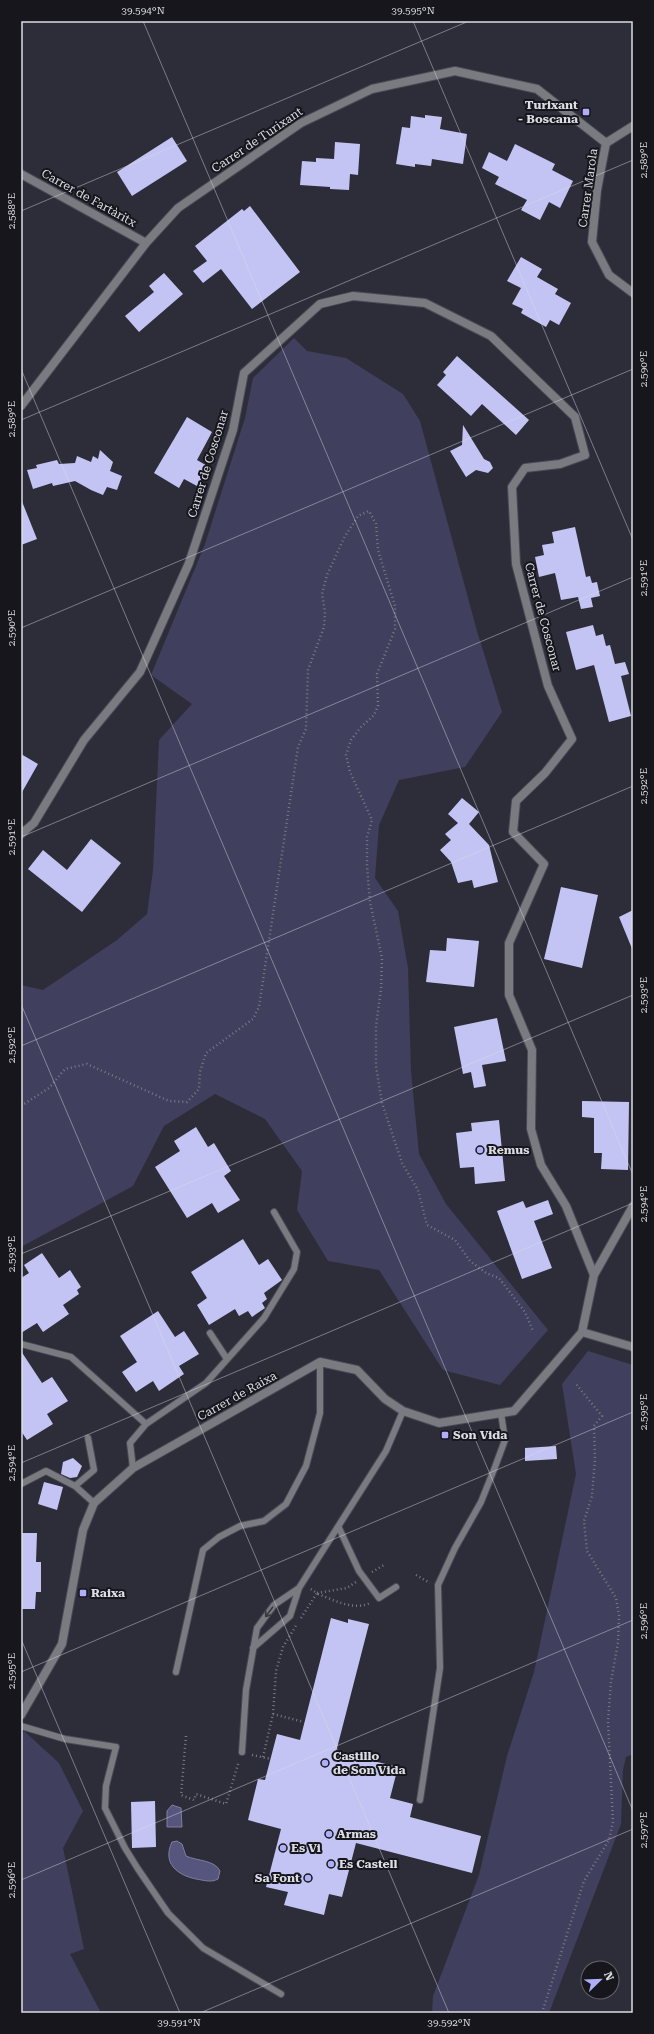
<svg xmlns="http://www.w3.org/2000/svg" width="654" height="2034" viewBox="0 0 654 2034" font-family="'Roboto Serif',serif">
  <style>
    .green { fill: #403f5d }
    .water { fill: #56557e; stroke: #7e7e9d }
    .building { fill: #c4c4f4 }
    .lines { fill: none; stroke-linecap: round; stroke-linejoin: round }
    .service-casing { stroke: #494955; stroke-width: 8 }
    .minor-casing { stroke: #494955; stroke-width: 10 }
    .path { stroke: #797984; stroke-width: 2.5; stroke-dasharray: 1 3; stroke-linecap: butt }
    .service { stroke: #7a7a81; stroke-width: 6 }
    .minor { stroke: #7a7a81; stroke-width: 8 }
    .oneway { stroke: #39393f }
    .ticks { fill: none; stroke: #dcdce5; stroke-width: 1; stroke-opacity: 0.45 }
    .poi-dot { fill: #b0aefa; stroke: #16161c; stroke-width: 1.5 }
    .labels { text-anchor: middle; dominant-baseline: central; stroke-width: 4; stroke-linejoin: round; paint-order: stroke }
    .poi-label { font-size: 12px; font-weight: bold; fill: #dcdce5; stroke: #16161c; text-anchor: start }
    .street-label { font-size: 12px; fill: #dcdce5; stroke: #16161c }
    .neatline { fill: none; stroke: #dcdce5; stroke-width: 1.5 }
    .ticks-label { font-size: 10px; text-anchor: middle; fill: #dcdce5 }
  </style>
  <rect width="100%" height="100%" fill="#2d2d3a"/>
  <!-- green -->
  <path class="green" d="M294,338L307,351L346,358L403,394L420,421L477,631L502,712L465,767L399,780L379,825L375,878L398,911L408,968L411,1071L419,1154L446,1204L548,1330L500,1385L443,1370L379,1270L328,1261L297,1210L302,1171L265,1119L215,1094L164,1126L133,1186L21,1247V985L43,990L117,940L147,914L153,870L159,740L192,704L151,675L205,544L245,418L253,378Z
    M588,1351L633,1365V1754L626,1757L623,1770L621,1824L549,2013H432L433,1996L479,1875L507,1756L534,1672L576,1474L562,1384Z
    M24,1731L59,1763L83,1811L63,1848L84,1949L70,1954L101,2013H21V1737Z"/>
  <!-- water -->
  <path class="water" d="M172,1805L181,1808L182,1827H167V1811Z
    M177,1841L182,1844L186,1856C197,1861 215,1860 220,1871L218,1879C211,1883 203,1880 196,1879C177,1875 162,1863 172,1842Z"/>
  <!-- building -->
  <path class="building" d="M425,115L442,117L440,129L467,134L463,164L432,159L431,166L415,164V167L396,164L402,127L410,128L411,116L425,118Z
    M172,137L187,161L132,196L117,172Z
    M335,142L360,144L358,175L350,174L349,190L330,189V187L300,185L302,161L316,162V158L334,159Z
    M515,144L555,164L552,170L573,181L560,208L549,202L540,220L521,210L527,200L495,184L499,177L482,168L489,152L507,161Z
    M250,206L300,272L252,309L221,269L203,283L193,271L207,261L195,246L242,209L244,211Z
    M521,257L542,269L537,277L558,289L555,294L571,303L559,325L550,320L546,327L521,313L523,309L512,304L521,288L507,281Z
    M164,273L183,294L139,332L125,316L154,292L149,286Z
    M457,356L529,420L516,435L482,404L471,416L437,385L446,375L443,372Z
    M187,417L212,432L197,460L209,467L197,486L184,479L179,488L154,473Z
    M463,425L484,459L490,462L493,468L488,473L476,470L466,477L450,451L462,445Z
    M100,450L113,462L110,471L122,476L117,490L107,487L103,495L91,490L75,481L53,486L52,483L33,489L27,470L37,468L36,465L57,460L59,464L75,463L77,456L91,462L93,456L98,459Z
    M21,499L37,539L21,545Z
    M575,527L586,577L590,576L592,583L597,582L600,596L591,598L593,607L581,609L578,597L561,600L555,573L539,577L535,557L544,555L542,545L554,543L552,532Z
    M593,625L596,636L603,634L606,646L610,645L615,664L625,662L629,674L621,676L631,716L609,722L594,665L576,670L566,632Z
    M21,754L38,764L21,794Z
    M462,798L479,812L469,824L489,845L498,882L474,888L472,880L458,883L451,862L440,850L451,840L445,834L458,823L448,814Z
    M91,839L121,863L82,912L28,869L43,850L67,870Z
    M561,887L598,895L582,968L544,959Z
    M633,910V951L619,917Z
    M447,938L479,941L474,987L426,982L430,950L446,951Z
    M497,1018L506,1061L482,1065L486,1086L474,1088L471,1072L463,1074L454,1027Z
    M582,1101L629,1102L628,1170L601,1169L602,1153H594V1118L582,1117Z
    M499,1120L505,1181L475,1184L474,1167L460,1168L456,1133L472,1131L471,1123Z
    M196,1127L208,1147L214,1143L231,1171L224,1176L240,1200L218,1213L212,1203L187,1218L155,1167L180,1151L174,1141Z
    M548,1200L553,1214L534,1221L552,1268L522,1279L497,1211L523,1201L526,1208Z
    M243,1239L259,1265L268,1259L282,1280L264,1293L267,1299L262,1303L265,1308L252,1317L248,1311L239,1316L235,1309L209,1325L197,1305L207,1298L191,1272Z
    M42,1253L59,1278L70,1270L81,1287L77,1290L79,1294L63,1305L69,1314L43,1332L37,1323L21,1333V1278L29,1273L24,1265Z
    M158,1311L175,1337L184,1331L199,1354L179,1366L184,1374L159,1391L153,1381L136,1392L122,1372L137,1362L120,1336Z
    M21,1351L42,1383L52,1377L68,1401L47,1414L53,1424L27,1440L21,1431Z
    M556,1446L557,1459L525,1461V1448Z
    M73,1458L82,1466L77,1477L70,1478L61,1474L63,1462Z
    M44,1482L63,1487L57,1510L38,1504Z
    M21,1533H37L36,1562H41V1592H36L35,1609H21Z
    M331,1618L348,1623V1619L369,1624L336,1752L398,1767L390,1798L413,1804L410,1817L481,1836L472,1873L356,1843L342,1897L329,1894L324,1915L284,1905L288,1892L266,1887L281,1829L248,1820L258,1779L265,1780L277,1734L300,1740Z
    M155,1801L156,1847L132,1848L131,1802Z"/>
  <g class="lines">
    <defs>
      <path id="service" d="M210,1333L227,1359
        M21,1344L71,1357L146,1424L130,1443L133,1468
        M146,1424L206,1383L264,1318L294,1269L297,1252L274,1212
        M21,1484L46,1471L75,1486L94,1503
        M75,1486L94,1470L88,1438
        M339,1528L359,1571L379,1598L396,1587
        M253,1648L290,1616L299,1588L386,1451L403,1411
        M176,1672L203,1550L219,1537L240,1526L264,1521L286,1504L306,1466L320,1413V1362
        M21,1726L65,1739L116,1747L106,1786L105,1808L125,1848L138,1869L168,1913L203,1948L281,1994
        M242,1752L246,1690L257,1628L274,1605L299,1588
        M420,1800L440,1668L438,1585L455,1548L481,1502L495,1467L505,1440L501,1413"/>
      <path id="minor" d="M606,143L597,190L592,242L609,275L633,293
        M606,143L633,126
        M21,174L146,243
        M21,406L146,243L178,208L301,123L372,89L455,71L537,89L606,143
        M21,834L34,823L84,740L140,672L189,563L233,430L244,373L320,304L353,296L425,303L491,336L575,417L585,455L560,464L525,468L512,487L516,564L548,686L572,739L545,773L516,801L513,832L544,864L509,943V995L532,1050L531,1129L541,1165L566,1206L594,1275
        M582,1332L633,1347
        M21,1715L62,1644L83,1530L94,1503L133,1468L320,1362L357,1370L385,1399L403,1411L439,1423L514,1411L582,1332L594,1275L633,1206"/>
    </defs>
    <!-- service casing -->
    <use href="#service" class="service-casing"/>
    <!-- minor casing -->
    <use href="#minor" class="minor-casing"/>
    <!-- path -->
    <path class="path" d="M21,1106L49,1088L65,1069L87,1064L169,1101L187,1102L199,1089L200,1072L206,1053L253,1019L259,1007L298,747L306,729L308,670L324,627L325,612L322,594L327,575L344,538L358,516L369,511L376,524L378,550L395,606V629L377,674L378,706L374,715L360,728L351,740L346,755L350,772L372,820L367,837V866L370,902L382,958L381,989L376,1026V1066L382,1103L402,1163L418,1190L427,1225L455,1240L470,1261L486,1273L499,1278L525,1312L533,1331
      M372,1572L384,1565
      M416,1575L430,1583
      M317,1593L347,1588L356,1582
      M318,1594C334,1600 353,1611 370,1603
      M301,1618L317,1593L309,1588
      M273,1714L304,1722
      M186,1736L181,1795L194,1800L196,1794L226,1804L239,1761
      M252,1755L271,1759
      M263,1757L273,1714L276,1671L283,1647L297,1624
      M542,2013L584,1881L609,1840L613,1822L608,1721L611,1682L618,1642L619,1615L616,1598L587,1551L584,1521L592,1496L595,1459L594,1426L602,1416L576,1384"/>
    <!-- service -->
    <use href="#service" class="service"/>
    <!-- minor -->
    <use href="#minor" class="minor"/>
  </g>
  <!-- one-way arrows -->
  <defs><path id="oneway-shaft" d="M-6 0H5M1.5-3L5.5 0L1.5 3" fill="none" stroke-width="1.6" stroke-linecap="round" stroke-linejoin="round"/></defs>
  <use class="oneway" href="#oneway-shaft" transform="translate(269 1612) rotate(127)"/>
  <!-- ticks -->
  <path class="ticks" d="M143,21L633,1175M413,21L633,540M21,211L469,21M21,369L633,1811M21,420L633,160M21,628L633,369M21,837L633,577M21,1004L449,2013M21,1046L633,786M21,1254L633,995M21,1463L633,1203M21,1639L180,2013M21,1672L633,1412M21,1880L633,1620M200,2013L633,1829"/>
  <!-- markers -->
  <g class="poi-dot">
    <rect x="582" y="108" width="8" height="8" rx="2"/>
    <circle cx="480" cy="1150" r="4"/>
    <rect x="441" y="1431" width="8" height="8" rx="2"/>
    <rect x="79" y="1589" width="8" height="8" rx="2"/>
    <circle cx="325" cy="1763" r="4"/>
    <circle cx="329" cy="1834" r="4"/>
    <circle cx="283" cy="1848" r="4"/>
    <circle cx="331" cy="1864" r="4"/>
    <circle cx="308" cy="1878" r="4"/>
  </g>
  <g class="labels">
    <!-- poi labels -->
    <g class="poi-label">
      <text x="578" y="105" text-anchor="end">Turixant<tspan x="578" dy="14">- Boscana</tspan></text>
      <text x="488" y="1150">Remus</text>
      <text x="453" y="1435">Son Vida</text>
      <text x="91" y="1593">Raixa</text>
      <text x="333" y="1756">Castillo<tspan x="333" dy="14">de Son Vida</tspan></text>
      <text x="337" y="1834">Armas</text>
      <text x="291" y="1848">Es Vi</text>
      <text x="339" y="1864">Es Castell</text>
      <text x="300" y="1878" text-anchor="end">Sa Font</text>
    </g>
    <!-- street labels -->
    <g class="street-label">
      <text transform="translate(257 140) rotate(-34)">Carrer de Turixant</text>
      <text transform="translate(588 188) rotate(-82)">Carrer Marola</text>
      <text transform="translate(89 198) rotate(29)">Carrer de Fartàritx</text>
      <text transform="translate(208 464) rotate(-73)">Carrer de Cosconar</text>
      <text transform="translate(543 617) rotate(75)">Carrer de Cosconar</text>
      <text transform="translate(237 1396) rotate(-29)">Carrer de Raixa</text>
    </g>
  </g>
  <!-- border -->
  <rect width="654" height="2034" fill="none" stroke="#16161c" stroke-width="44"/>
  <!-- north arrow -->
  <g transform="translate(600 1980) rotate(67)"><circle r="19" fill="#16161c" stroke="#65656c"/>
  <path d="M0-3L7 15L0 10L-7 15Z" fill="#b0aefa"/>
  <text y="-6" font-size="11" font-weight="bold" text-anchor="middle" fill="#dcdce5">N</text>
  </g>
  <rect x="22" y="22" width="610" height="1990" class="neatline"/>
  <g class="ticks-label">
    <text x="143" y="14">39.594°N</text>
    <text x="413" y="14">39.595°N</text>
    <text transform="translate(643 160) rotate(-90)" y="4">2.589°E</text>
    <text transform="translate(11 211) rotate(-90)" y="4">2.588°E</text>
    <text transform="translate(643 369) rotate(-90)" y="4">2.590°E</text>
    <text transform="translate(11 419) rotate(-90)" y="4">2.589°E</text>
    <text transform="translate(643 578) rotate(-90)" y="4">2.591°E</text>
    <text transform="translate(11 628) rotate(-90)" y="4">2.590°E</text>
    <text transform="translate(643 786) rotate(-90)" y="4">2.592°E</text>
    <text transform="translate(11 837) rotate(-90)" y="4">2.591°E</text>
    <text transform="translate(643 995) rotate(-90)" y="4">2.593°E</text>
    <text transform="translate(11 1045) rotate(-90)" y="4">2.592°E</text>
    <text transform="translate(643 1204) rotate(-90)" y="4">2.594°E</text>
    <text transform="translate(11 1254) rotate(-90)" y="4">2.593°E</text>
    <text transform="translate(643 1412) rotate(-90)" y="4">2.595°E</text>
    <text transform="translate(11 1463) rotate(-90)" y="4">2.594°E</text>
    <text transform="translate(643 1621) rotate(-90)" y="4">2.596°E</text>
    <text transform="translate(11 1671) rotate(-90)" y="4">2.595°E</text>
    <text transform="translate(643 1830) rotate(-90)" y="4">2.597°E</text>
    <text transform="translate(11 1880) rotate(-90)" y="4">2.596°E</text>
    <text x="179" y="2026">39.591°N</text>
    <text x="449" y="2026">39.592°N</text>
  </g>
</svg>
